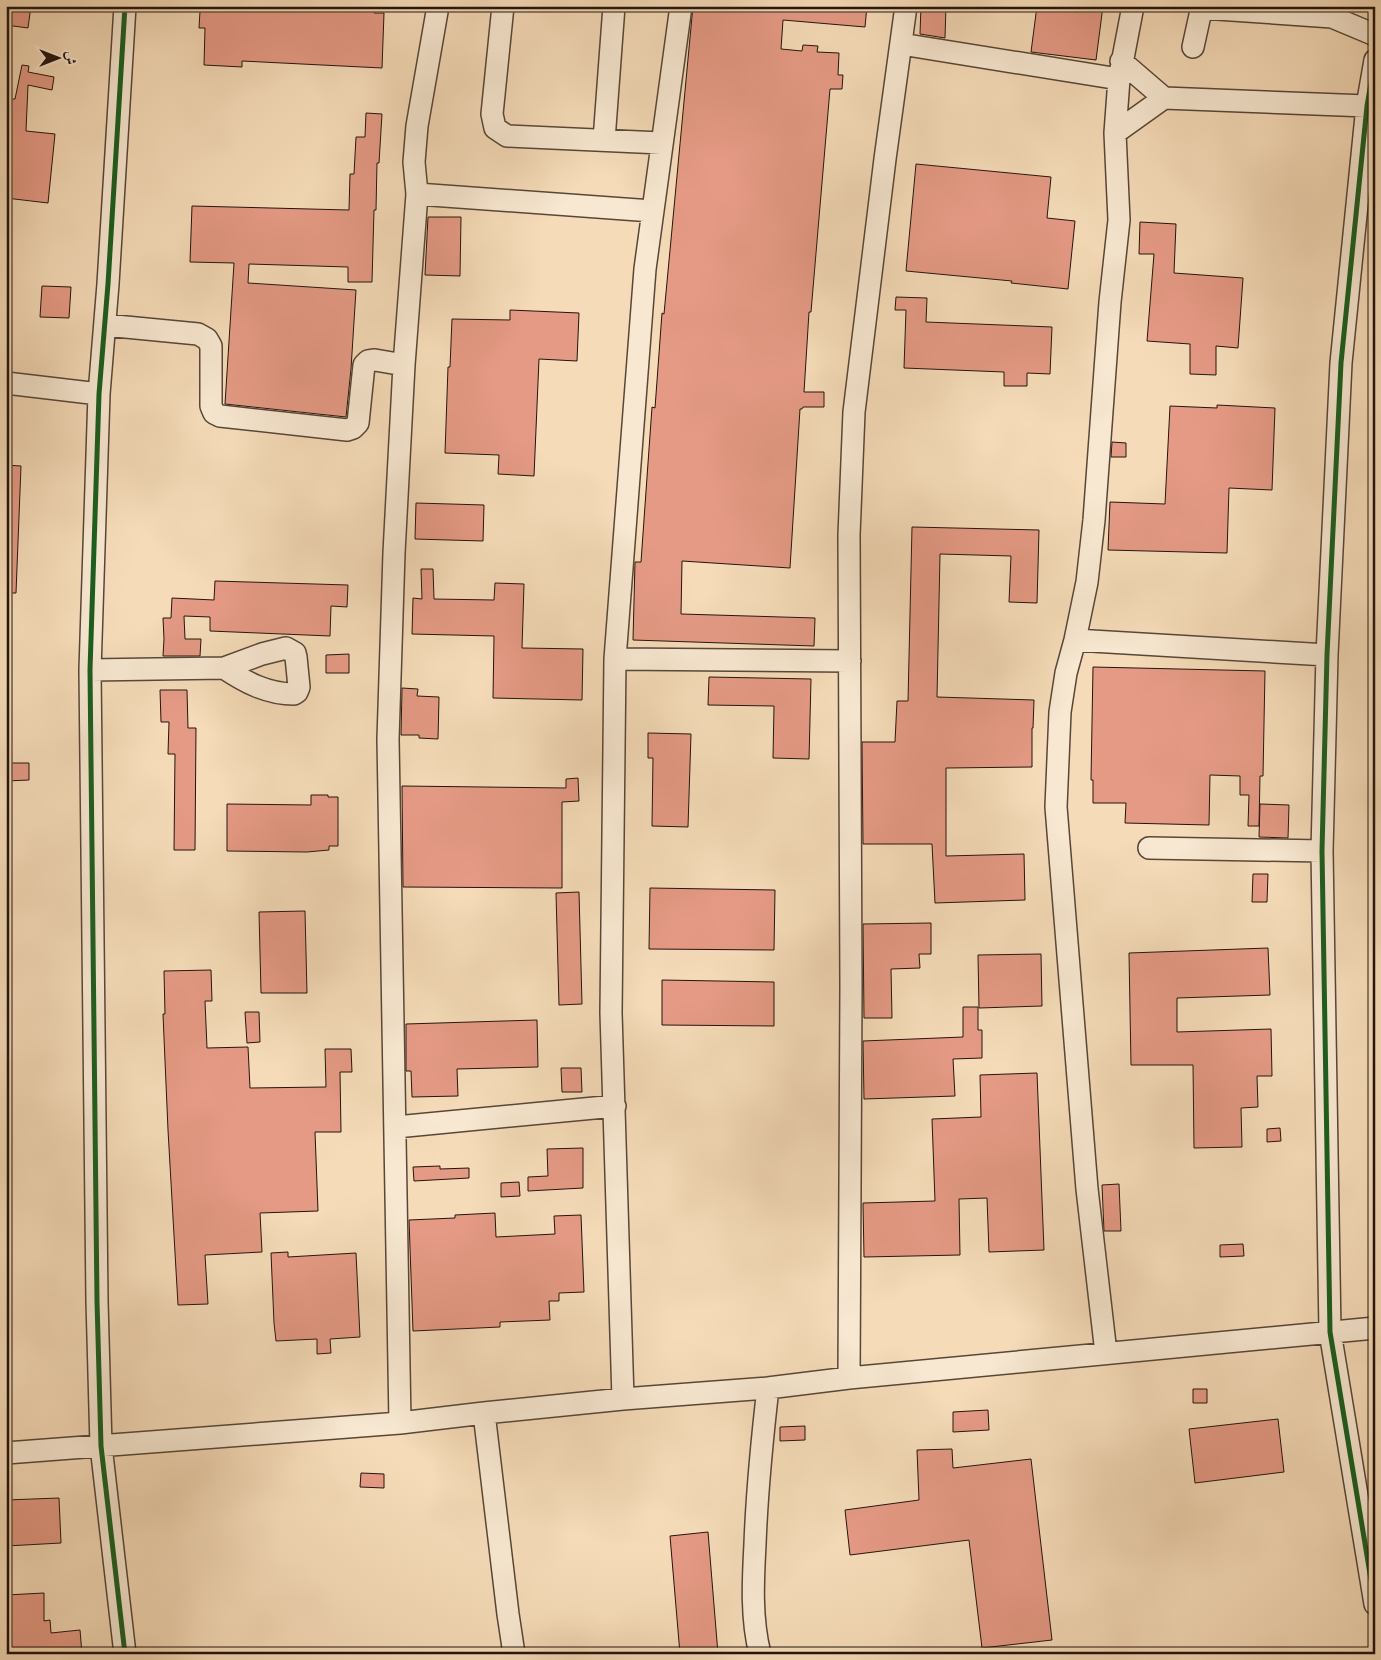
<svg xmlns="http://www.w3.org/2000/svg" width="1381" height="1660" viewBox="0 0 1381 1660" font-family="'IM FELL DW Pica',Amiri,serif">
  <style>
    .building { fill: #e59a85; stroke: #24140d }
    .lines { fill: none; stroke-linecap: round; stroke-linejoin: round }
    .minor-casing { stroke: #584638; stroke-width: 24 }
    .minor { stroke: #f8e8d1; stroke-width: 21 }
    .cycleway-casing { stroke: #f8e8d1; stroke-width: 8 }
    .cycleway { stroke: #1b5e20; stroke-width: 5 }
  </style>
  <rect width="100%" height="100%" fill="#f5dbb8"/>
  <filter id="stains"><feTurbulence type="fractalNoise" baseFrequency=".004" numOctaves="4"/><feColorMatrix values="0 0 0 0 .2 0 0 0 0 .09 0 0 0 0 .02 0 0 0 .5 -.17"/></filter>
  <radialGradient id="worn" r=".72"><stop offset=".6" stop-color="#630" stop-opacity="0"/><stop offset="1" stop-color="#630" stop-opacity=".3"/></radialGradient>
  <!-- building -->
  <path class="building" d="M6,6H31L28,28L6,25Z
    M206,6L328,11V6H375L374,13H384L382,68L242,61V67L204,65L205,28H199L200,11H206Z
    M693,6L733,8V6H867L865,27L783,20L781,49L802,51L803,45L818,46L817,52L839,53L838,75H843L842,89H830L811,312H809L804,392H824V407H803L802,409H800L790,568L682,561L681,614L815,618L814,646L633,640L635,562H641L652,407L655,408L662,313L664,314Z
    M921,6H946L945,38L920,34Z
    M1037,6L1078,12V6H1103L1096,60L1031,52Z
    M22,65L29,66L28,72L54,77L52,90L28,85L26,131L55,134L48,203L6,198V148L9,120V99H15Z
    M366,113L382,114L379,163H377L376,210H374L372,282H348V267L249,264L248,283L356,290L351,369L346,417L225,404L234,263L190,262L192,206L349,210L350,174H354L356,137H365Z
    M916,164L1051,177L1047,218L1075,221L1068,289L1011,283L1012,281L906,271Z
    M428,217H461L460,276L425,275Z
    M1140,222L1176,224L1174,273L1243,278L1238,348L1216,346V375L1190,374V344L1147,341L1154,254H1139Z
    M42,286L71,287L69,318L40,317Z
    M896,297L927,298L926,322L1052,327L1050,374L1027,373V386H1004V372L904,368L906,310H895Z
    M510,310L579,313L577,361L539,359L534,476L498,474L499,455L445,453L448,367H450L452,319L510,320Z
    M1217,405L1275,408L1272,490L1229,488L1227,553L1108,550L1110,502L1165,504L1170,406L1217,408Z
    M1112,442L1126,443V457H1111Z
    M6,465L21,466L16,593H6Z
    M416,503L484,505L483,541L415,539Z
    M912,527L1039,530L1037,603L1009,602L1011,556L940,554L937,697L1034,700L1033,728H1032V767L946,768V856L1024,854L1025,900L935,903L932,844H863L862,742H895L897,701H908Z
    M421,569H433L434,599L494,600L495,583L524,584L522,648L583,649L582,700L493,698L494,636L412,634L413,598L422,599Z
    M215,581L348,585L347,607L331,606L330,636L210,631V617L184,616L185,639H201L200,656H163L164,639L163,618H171L172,598L214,600Z
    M349,654V673H326V655Z
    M1093,667L1265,671L1263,776H1260L1259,826H1248L1249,795H1240V776L1210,775L1209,825L1125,823L1126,803H1093V780H1091Z
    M709,677L811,679L809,759L773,758L774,706L708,705Z
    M402,688L418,689L417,696L439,697L438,739L419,738V735H401Z
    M160,690H187L188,728H196L195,850H174L175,754H168L169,722H161Z
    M648,733L691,734L688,827L652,826L653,758H648Z
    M6,763H29V780L6,781Z
    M578,778L579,801L562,802V888L403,887L402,786L566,788V779Z
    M311,795H328V797H338V846H329V850L307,852L227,851V804L311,805Z
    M1260,804L1289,805L1288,838L1259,837Z
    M1253,874H1268L1267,902H1252Z
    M650,888L775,890L774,950L649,949Z
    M579,892L582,1004L559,1005L556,893Z
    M305,911L307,993H261L259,912Z
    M931,923V954H919L920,968L891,969L892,1018H864L863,924Z
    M1268,948L1270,995L1177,998V1032L1271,1029L1272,1076H1257L1258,1107L1241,1108L1242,1147L1194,1148L1193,1065H1131L1129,953Z
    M1041,954L1042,1006L979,1008L978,955Z
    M211,970L212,1001H205L207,1048L248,1047L250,1088L326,1087L325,1049H351L352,1072H340L341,1132H315L318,1211L260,1213L262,1252L205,1255L208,1304L178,1305L168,1130L163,1014H165L164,971Z
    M662,980L774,982V1026L662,1025Z
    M963,1007H978V1030H982V1058L953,1059L955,1096L864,1099L863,1041L963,1037Z
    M245,1012H259L260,1042L247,1043Z
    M537,1020L538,1067L457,1069L458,1096L412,1097L411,1071H406V1024Z
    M561,1068H581L582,1092H562Z
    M1037,1073L1044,1250L989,1252L987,1198L959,1199L960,1255L864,1257L863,1203L935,1201L932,1119L981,1117L980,1075Z
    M1280,1128L1281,1141L1267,1142V1129Z
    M583,1148V1188L528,1191V1177L548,1176L547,1149Z
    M440,1166V1169L469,1168V1178L414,1181L413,1167Z
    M519,1182L520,1196L501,1197V1183Z
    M1119,1184L1121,1231H1104L1102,1185Z
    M495,1213L496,1237L555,1234L554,1216L581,1215L584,1292L559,1293V1301H549L550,1320L500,1322V1327L413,1331L409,1220L455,1218V1215Z
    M1243,1244L1244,1256L1220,1257V1245Z
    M288,1252V1257L356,1253L360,1337L330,1339L331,1353L317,1354V1339L276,1341L274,1323L271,1253Z
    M1193,1389H1207V1403H1193Z
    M988,1410L989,1430L953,1432V1412Z
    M1278,1419L1284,1472L1195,1483L1189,1429Z
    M805,1426V1440L780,1441V1427Z
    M952,1449L953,1468L1031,1459L1052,1640L982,1648L969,1540L850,1555L845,1510L919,1500L917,1450Z
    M361,1473L384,1474V1488L360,1487Z
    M59,1498L61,1543L6,1546V1500Z
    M708,1532L718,1654H680L670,1536Z
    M44,1593V1621L50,1620L51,1633L80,1630L82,1654H6V1595Z"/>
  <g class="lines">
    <defs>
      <path id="minor" d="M125,6L108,284L99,394L90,670L97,1301L101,1446L125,1654
        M503,6L492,114L495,128L507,136L661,143
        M1202,8L1332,17L1375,35
        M901,44L1119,79
        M1193,47L1202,6
        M1375,60L1367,106L1341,363L1327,655L1322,851L1330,1332L1375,1604
        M1121,61L1164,98
        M1115,133L1164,98L1367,106
        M604,140L614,6
        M417,194L652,211
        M105,325L198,334L207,339L211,346V406L214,413L220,416L347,430L353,428L358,423L364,365L368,361L375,360L404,365
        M6,383L99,394
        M1075,640L1327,655
        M615,659L850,661
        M90,670L224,668L262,654L286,648L295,653L296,657L299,687L297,692L294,694C267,694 245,682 224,668
        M1149,848L1322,851
        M396,1127L615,1106
        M1106,1353L1087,1189L1056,807L1060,712L1066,673L1075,640L1087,582L1094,520L1110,302L1119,220L1115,133L1119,79L1133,6
        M849,1378L851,986L849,535L854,412L885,159L906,6
        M623,1399L611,1013L615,659L645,269L681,6
        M484,1413L508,1614L514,1654
        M400,1423L388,739L394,553L404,365L417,194L414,162L417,126L438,6
        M6,1453L400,1423L484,1413L623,1399L768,1388L849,1378L1375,1328
        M760,1654C751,1618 753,1581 755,1544C757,1491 762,1440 768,1388"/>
    </defs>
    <!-- minor casing -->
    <use href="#minor" class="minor-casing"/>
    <!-- minor -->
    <use href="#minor" class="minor"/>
    <defs>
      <path id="cycleway" d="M125,6L108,284L99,394L90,670L97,1301L101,1446L125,1654
        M1375,60L1367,106L1341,363L1327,655L1322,851L1330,1332L1375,1604"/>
    </defs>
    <!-- cycleway casing -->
    <use href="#cycleway" class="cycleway-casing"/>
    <!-- cycleway -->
    <use href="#cycleway" class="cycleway"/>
  </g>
  <!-- margin -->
  <rect width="1381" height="1660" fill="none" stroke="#f5dbb8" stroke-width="25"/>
  <rect x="8" y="8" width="1366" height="1645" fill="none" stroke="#24140d" stroke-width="2.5"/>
  <rect x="12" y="12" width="1356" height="1635" fill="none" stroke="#24140d"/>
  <!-- north arrow -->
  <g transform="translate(58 58) rotate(90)" stroke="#f8e8d1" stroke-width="4" paint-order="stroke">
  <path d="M0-4L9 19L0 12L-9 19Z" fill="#24140d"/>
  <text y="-8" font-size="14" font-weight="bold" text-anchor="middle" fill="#24140d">ش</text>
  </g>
  <rect width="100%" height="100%" filter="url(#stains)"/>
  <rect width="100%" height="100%" fill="url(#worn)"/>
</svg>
